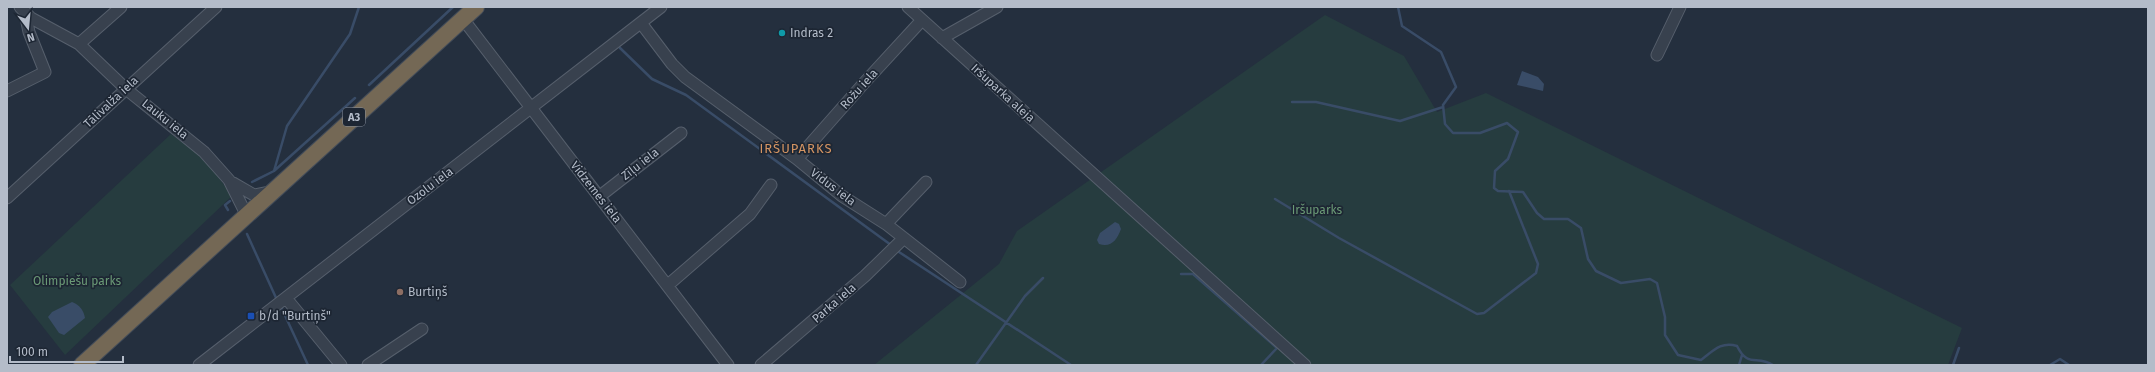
<svg xmlns="http://www.w3.org/2000/svg" width="2155" height="372" viewBox="0 0 2155 372" font-family="'Fira Sans',sans-serif">
  <style>
    .green { fill: #263c3f }
    .water { fill: #394c67 }
    .lines { fill: none; stroke-linecap: round; stroke-linejoin: round }
    .stream { stroke: #394c67; stroke-width: 2.5 }
    .minor-casing { stroke: #565f6c; stroke-width: 13 }
    .highway-casing { stroke: #434c59; stroke-width: 18 }
    .minor { stroke: #38414e; stroke-width: 11 }
    .highway { stroke: #746855; stroke-width: 16 }
    .culture-dot { fill: #0f9aa8; stroke: #1d2633; stroke-width: 1.5 }
    .education-dot { fill: #8d6e63; stroke: #1d2633; stroke-width: 1.5 }
    .transit-dot { fill: #1a4fb4; stroke: #1d2633; stroke-width: 1.5 }
    .labels { text-anchor: middle; dominant-baseline: central; stroke-width: 3.5; stroke-linejoin: round; paint-order: stroke }
    .shield { fill: #1d2633; stroke: #878f9c; stroke-width: 1 }
    .shield-label { font-size: 11px; font-weight: bold; fill: #b4bcc9 }
    .poi-label { font-size: 12px; fill: #b4bcc9; stroke: #1d2633; text-anchor: start }
    .street-label { font-size: 12px; fill: #b4bcc9; stroke: #1d2633 }
    .park-label { font-size: 12px; fill: #6b9a76; stroke: #1d2633 }
    .neighbourhood-label { font-size: 13px; letter-spacing: 1px; fill: #d59563; stroke: #1d2633 }
  </style>
  <rect width="100%" height="100%" fill="#242f3e"/>
  <!-- green -->
  <path class="green" d="M1325,15L1404,56L1437,112L1486,93L1962,328L1948,365H874L999,264L1017,231Z
    M171,134L194,151L211,167L232,196L65,355L10,285Z"/>
  <!-- water -->
  <path class="water" d="M1522,71L1538,77L1544,84L1543,91L1517,85Z
    M1115,222L1119,224L1121,229C1117,240 1111,248 1099,244L1097,240L1100,233Z
    M72,302C80,305 84,311 85,318L64,335L59,333L48,317L52,312Z"/>
  <g class="lines">
    <!-- stream -->
    <path class="stream" d="M1398,7L1402,26L1441,52L1456,87L1443,105L1445,124L1453,133H1480L1507,123L1518,132L1508,159L1495,171L1494,188L1498,191L1523,192L1537,213L1544,219H1568L1581,228L1588,259L1596,271L1621,283L1650,279L1657,283L1665,317V335L1678,355L1701,360C1713,351 1721,341 1737,346C1748,368 1756,355 1773,365
      M620,48L652,79L686,95L891,245
      M369,85L453,7
      M1292,102H1316L1400,121L1443,107
      M274,171L287,126L350,34L359,7
      M252,182L274,171L355,98
      M1275,199L1339,238L1477,314L1484,313L1536,273L1538,264L1509,191
      M228,210L225,205L230,201
      M247,234L277,300
      M899,252L1071,365
      M1181,274H1193L1277,348L1261,365
      M282,309L308,365
      M976,365L1025,296L1043,278
      M1739,365L1742,355
      M1953,365L1959,348
      M2050,365L2060,359L2069,365"/>
    <defs>
      <path id="minor" d="M20,7L31,18L79,44L126,89L204,152L229,180L247,216
        M908,7L1305,365
        M463,19L728,365
        M641,23L672,64L685,77L797,159L842,196L886,224L960,282
        M942,38L997,7
        M79,44L121,7
        M1657,55L1680,7
        M7,91L45,72L29,32L25,13
        M797,159L864,83L922,20
        M233,183L254,195L270,192
        M600,196L681,133
        M7,198L216,7
        M886,224L926,182
        M668,285L750,214L771,185
        M286,298L341,365
        M199,365L661,7
        M368,365L422,329
        M761,365L865,276L904,238"/>
      <path id="highway" d="M82,365L476,7"/>
    </defs>
    <!-- minor casing -->
    <use href="#minor" class="minor-casing"/>
    <!-- highway casing -->
    <use href="#highway" class="highway-casing"/>
    <!-- minor -->
    <use href="#minor" class="minor"/>
    <!-- highway -->
    <use href="#highway" class="highway"/>
  </g>
  <!-- markers -->
  <circle class="culture-dot" cx="782" cy="33" r="4"/>
  <circle class="education-dot" cx="400" cy="292" r="4"/>
  <rect class="transit-dot" x="247" y="312" width="8" height="8" rx="2"/>
  <g class="labels">
    <!-- shield labels -->
    <rect class="shield" x="343" y="108" width="22" height="18" rx="3"/>
    <g class="shield-label">
      <text x="354" y="117">A3</text>
    </g>
    <!-- poi labels -->
    <g class="poi-label">
      <text x="790" y="33">Indras 2</text>
      <text x="408" y="292">Burtiņš</text>
      <text x="259" y="316">b/d "Burtiņš"</text>
    </g>
    <!-- street labels -->
    <g class="street-label">
      <text transform="translate(859 89) rotate(-48)">Rožu iela</text>
      <text transform="translate(1003 93) rotate(42)">Iršuparka aleja</text>
      <text transform="translate(111 102) rotate(-43)">Tālivalža iela</text>
      <text transform="translate(165 119) rotate(39)">Lauku iela</text>
      <text transform="translate(640 164) rotate(-38)">Zīļu iela</text>
      <text transform="translate(430 186) rotate(-37)">Ozolu iela</text>
      <text transform="translate(833 187) rotate(37)">Vidus iela</text>
      <text transform="translate(596 192) rotate(52)">Vidzemes iela</text>
      <text transform="translate(834 303) rotate(-41)">Parka iela</text>
    </g>
    <!-- park labels -->
    <g class="park-label">
      <text x="1317" y="210">Iršuparks</text>
      <text x="77" y="281">Olimpiešu parks</text>
    </g>
    <!-- neighbourhood labels -->
    <g class="neighbourhood-label">
      <text x="796" y="148">IRŠUPARKS</text>
    </g>
  </g>
  <!-- border -->
  <rect width="2155" height="372" fill="none" stroke="#b4bcc9" stroke-width="16"/>
  <!-- north arrow -->
  <g transform="translate(28 28) rotate(164)" stroke="#1d2633" stroke-width="3" paint-order="stroke">
  <path d="M0-3L7 15L0 10L-7 15Z" fill="#b4bcc9"/>
  <text y="-6" font-size="11" font-weight="bold" text-anchor="middle" fill="#b4bcc9">N</text>
  </g>
  <!-- scale -->
  <path d="M10 356v6h113v-6" fill="none" stroke="#b4bcc9" stroke-width="2"/>
  <text x="16" y="356" font-size="12" fill="#b4bcc9" stroke="#1d2633" stroke-width="3" paint-order="stroke">100 m</text>
</svg>
